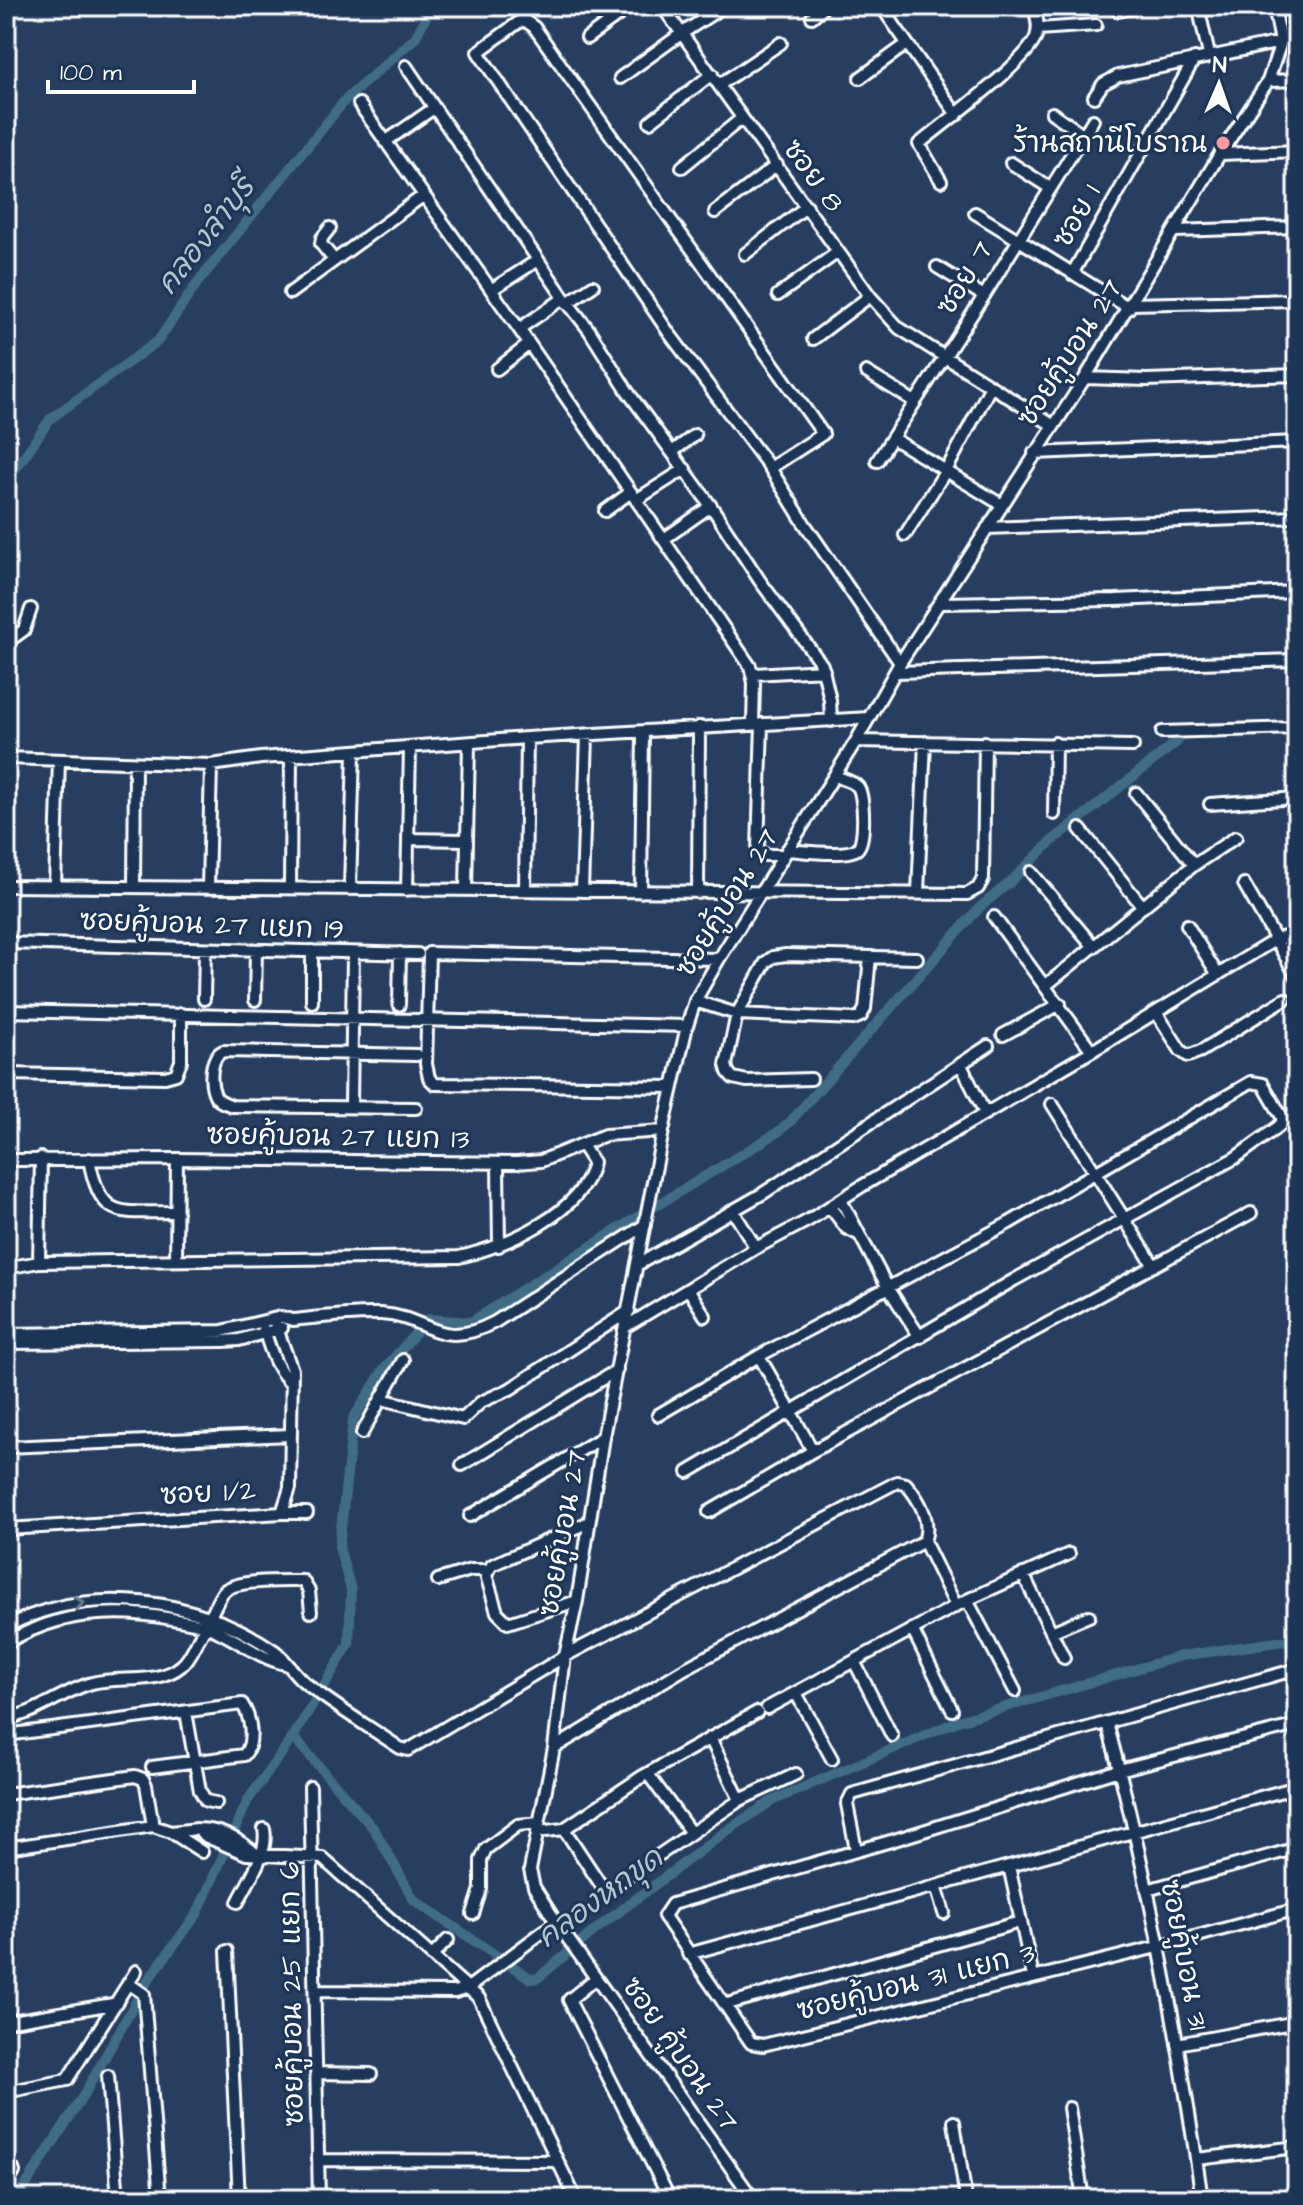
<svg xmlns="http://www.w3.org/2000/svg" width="1303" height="2205" viewBox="0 0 1303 2205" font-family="'Architects Daughter','Playpen Sans Thai',sans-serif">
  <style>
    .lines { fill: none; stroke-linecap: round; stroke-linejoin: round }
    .canal { stroke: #406c85; stroke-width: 10 }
    .street-casing { stroke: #fff; stroke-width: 16 }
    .street { stroke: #1d3557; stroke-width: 10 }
    .oneway { stroke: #6c7c92 }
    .poi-dot { fill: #ff9aa2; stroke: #1d3557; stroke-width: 3 }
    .labels { text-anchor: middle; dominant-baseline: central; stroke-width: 6; stroke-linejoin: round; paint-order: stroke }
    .poi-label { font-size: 28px; fill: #fff; stroke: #1d3557; text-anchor: end }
    .street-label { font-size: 28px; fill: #fff; stroke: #1d3557 }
    .water-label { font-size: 30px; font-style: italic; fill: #b3c4ce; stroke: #1d3557 }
  </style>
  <rect width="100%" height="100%" fill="#283e61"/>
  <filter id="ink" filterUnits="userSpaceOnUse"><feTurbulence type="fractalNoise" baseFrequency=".0125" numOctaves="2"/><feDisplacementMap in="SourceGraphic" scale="16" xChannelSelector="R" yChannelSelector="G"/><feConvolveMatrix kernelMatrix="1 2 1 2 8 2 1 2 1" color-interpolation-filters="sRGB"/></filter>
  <g filter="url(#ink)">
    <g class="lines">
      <!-- canal -->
      <path class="canal" d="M6,483L50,419L158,341L198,282L346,99L415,38L432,6
        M656,1206L778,1132L790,1122L980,907L1009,883L1052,841L1178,741
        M293,1737L349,1644L351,1590L339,1547L353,1419L384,1369L428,1319L471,1322L639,1216
        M17,2199L85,2093L148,1980L197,1914L248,1800L293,1737L374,1829L414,1900L531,1979L538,1978L599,1927L725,1832L772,1801L958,1721L1181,1656L1297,1639"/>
      <defs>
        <path id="street" d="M662,6L870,296L899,328L1054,426
          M881,6L957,115
          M1198,6L1209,55
          M1118,11L1140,6
          M812,17L825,6
          M1038,29L1096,25
          M587,38L631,6
          M406,66L564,298L589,330L628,392L711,506L760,581L822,665L830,700L831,721
          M620,78L681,34L724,6
          M860,78L907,44
          M1268,81L1297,80
          M719,85L781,43
          M1094,97L1103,84L1118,76L1281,42
          M359,104L519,329L750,666L754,683L753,724
          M1052,113L1084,135
          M650,122L712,74
          M385,142L434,108
          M1220,154L1297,151
          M1011,163L1050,188
          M682,167L741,119
          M941,181L919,144C944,123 1026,63 1036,37C1040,27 1036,16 1034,6
          M715,212L777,165
          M975,213L1129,308
          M330,228L322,238L321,244L334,260
          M1175,231L1297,227
          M745,254L807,206
          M937,267L984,296
          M1072,274L1195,58
          M491,290L538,260
          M290,293L424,195
          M778,295L838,252
          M567,303L593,286
          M1131,304L1297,300
          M519,329L564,298
          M813,339L870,296
          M497,369L528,345
          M866,372L915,402
          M1085,378L1147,380L1297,375
          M892,438L1002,505
          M672,452L695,435
          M1034,453L1297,442
          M877,461L984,296L1093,120
          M770,468L823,434L534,27L524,20L519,22L478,52L669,333L770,468L804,523L900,663
          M636,500L685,469
          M605,511L631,492
          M987,528L1297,517
          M905,535L947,469L991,386
          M664,539L711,506
          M941,603L1116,600L1297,592
          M6,643L24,630L31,609
          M896,672L1297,660
          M754,674L824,670
          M762,724L758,849L765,855H784
          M1162,732L1297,728
          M856,741L1133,746
          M6,758L211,765L261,758L527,738L869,718
          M1136,793L1194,865
          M1210,804L1297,798
          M1054,814L1055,743
          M1080,829L1143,907
          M408,839L466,840
          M787,850C803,851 845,857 857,849C866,842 864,796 858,787C853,781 842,779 835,776
          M1031,872L1094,947
          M1244,884L1297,977
          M6,886L967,894L978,888L983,879L985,742
          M55,886L59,760
          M134,886L135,763
          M208,887L211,765
          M290,888L291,756
          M350,888L354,752
          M466,889L469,744
          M525,889L527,738
          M407,890L410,748
          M582,891L587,735
          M641,892L643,733
          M918,892L925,742
          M698,893L699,727
          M994,917L1092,1051
          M1187,925L1218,975
          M6,943L418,954
          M1045,986L1194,865L1236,837
          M204,999L205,949
          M255,1000L256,950
          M695,1001L737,1014L854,1019L861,1016L865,1009L870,957
          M312,1002V951
          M399,1005L400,953
          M6,1011L687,1026
          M1156,1012L1181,1051L1188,1056L1201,1051L1285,999
          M1003,1035L1060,1004
          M961,1065L985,1113
          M6,1074L165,1077L176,1074L181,1061V1014
          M811,1079L747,1081L733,1078L728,1072L726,1065L737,1014L766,962L773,957L786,955L917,958
          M673,1087L435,1084L429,1078L426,1064L429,953L719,959
          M1052,1104L1154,1266
          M351,1107L353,953
          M416,1108L232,1106C226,1103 218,1102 215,1095C209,1082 210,1057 223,1051L417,1055
          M89,1159C101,1223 120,1211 177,1212
          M6,1160L177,1159L516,1163L541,1161L605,1135L663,1131
          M498,1163L499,1246
          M841,1200L887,1286L920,1337
          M830,1207L846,1228L858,1234
          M733,1211L756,1248
          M176,1260L177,1159
          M39,1262L41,1158
          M637,1265L762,1194L988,1046
          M6,1268L39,1262L459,1257C504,1247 584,1213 593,1162L582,1145
          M689,1290L705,1316
          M625,1327L756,1248L809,1220L862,1186L1092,1051L1275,940L1297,933
          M264,1330C271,1351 275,1369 292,1384
          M6,1334L222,1331L281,1317L293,1320C321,1317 352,1313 381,1314C430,1317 438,1352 495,1322L645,1225
          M6,1343L223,1341L239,1340L282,1328
          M759,1356L813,1451
          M403,1360L381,1399L463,1419L481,1402L510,1389L629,1311
          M658,1415L759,1356L1009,1223L1251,1082L1263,1084L1282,1117V1123L1278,1127L1235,1158L1014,1280L688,1472
          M362,1433L381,1399
          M6,1447L290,1435
          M462,1465L617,1370
          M709,1512L813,1451L1251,1213
          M282,1513H307
          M470,1516L603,1437
          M6,1529L282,1513L290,1488L292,1370L274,1320
          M1023,1574L1064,1658
          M438,1580L471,1570H487
          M967,1600L1015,1691
          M577,1601L508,1623L497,1612L486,1575L492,1565L589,1522
          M6,1627C89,1582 199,1598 275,1651C284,1657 293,1673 304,1682C334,1706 368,1726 400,1748L408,1750L565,1656L897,1482L906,1484C919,1499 932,1521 924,1541L956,1606
          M912,1629L952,1710
          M1051,1632L1089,1616
          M6,1643C58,1612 113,1607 172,1619C184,1621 197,1623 208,1627C235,1637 257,1658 285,1664
          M854,1661L892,1736
          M796,1693L832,1759
          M767,1708L967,1600L1069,1554
          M186,1712L200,1791L206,1801L216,1803
          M6,1718C36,1715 62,1691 92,1683C120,1676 158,1685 181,1666C189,1660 194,1648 198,1640C206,1628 217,1599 224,1591C237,1579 285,1581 303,1581L309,1591L311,1612
          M1107,1723C1149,1879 1179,2039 1202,2199
          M1297,1725L1119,1770L891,1841L672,1904L664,1916L751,2043L763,2045L1161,1946L1297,1909
          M6,1735L242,1704C251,1717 255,1743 244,1755L152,1767
          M710,1738L740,1800
          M554,1748L684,1669L924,1541
          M648,1774L691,1833
          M310,1787L319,2199
          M6,1794L135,1776L143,1779L146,1785L153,1826
          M197,1829C220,1829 241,1840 257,1855
          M564,1829L601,1885L606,1889L612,1887L740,1800L796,1774
          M171,1832L202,1852
          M537,1832L564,1829L643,1776L757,1712
          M6,1848L153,1826L171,1832L197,1829L207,1837L246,1854L322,1858L479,1998L576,2199
          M856,1850L847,1804L852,1794L1297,1669
          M1009,1866L1033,1977
          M936,1886L944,1913
          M1147,1890L1297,1848
          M238,1902C248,1881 269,1853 264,1829
          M473,1914L481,1889V1860L486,1849L518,1825L539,1823
          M227,1951L239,2199
          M688,1954L1297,1787
          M433,1955L448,1940
          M596,1978L569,2000L670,2199
          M128,1983L144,1994L160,2199
          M316,1991L455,1992L468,1988L556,1922
          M724,2005L1020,1922
          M6,2022L113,2004
          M1177,2044L1297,2022
          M317,2073L371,2074
          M108,2076L118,2199
          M6,2092L67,2080L136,1971
          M1069,2108L1083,2199
          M954,2122L966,2199
          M1197,2159L1297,2147
          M319,2160L557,2161
          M6,2168L13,2169L14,2172L6,2185
          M753,2199L556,1922L534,1887L530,1870L554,1748L565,1656L577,1601L603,1437L663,1131L687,1026L695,1001L719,959L856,741L900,663L1085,378L1220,154L1268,81L1281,42L1274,6"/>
      </defs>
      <!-- street casing -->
      <use href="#street" class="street-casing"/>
      <!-- street -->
      <use href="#street" class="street"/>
    </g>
    <!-- one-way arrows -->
    <defs><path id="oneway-chevron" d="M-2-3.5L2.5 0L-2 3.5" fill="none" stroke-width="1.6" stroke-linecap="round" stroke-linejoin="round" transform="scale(2)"/></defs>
    <use class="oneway" href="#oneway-chevron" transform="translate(79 1603) rotate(-7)"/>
  </g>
  <!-- markers -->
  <circle class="poi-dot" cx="1223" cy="143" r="8"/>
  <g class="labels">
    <!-- poi labels -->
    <g class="poi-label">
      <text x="1207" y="143">ร้านสถานีโบราณ</text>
    </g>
    <!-- street labels -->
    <g class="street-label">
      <text transform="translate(813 176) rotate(54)">ซอย 8</text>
      <text transform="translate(1077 216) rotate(-60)">ซอย 1</text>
      <text transform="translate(965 278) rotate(-58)">ซอย 7</text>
      <text transform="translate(1070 353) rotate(-57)">ซอยคู้บอน 27</text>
      <text transform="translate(727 903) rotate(-58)">ซอยคู้บอน 27</text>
      <text transform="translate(212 925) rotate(2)">ซอยคู้บอน 27 แยก 19</text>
      <text transform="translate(338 1137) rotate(1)">ซอยคู้บอน 27 แยก 13</text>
      <text transform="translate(208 1493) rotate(-3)">ซอย 1/2</text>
      <text transform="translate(563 1533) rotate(-80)">ซอยคู้บอน 27</text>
      <text transform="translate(1184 1955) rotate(79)">ซอยคู้บอน 31</text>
      <text transform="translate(916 1982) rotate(-14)">ซอยคู้บอน 31 แยก 3</text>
      <text transform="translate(292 1994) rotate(-91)">ซอยคู้บอน 25 แยก 6</text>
      <text transform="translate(680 2054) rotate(55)">ซอย คู้บอน 27</text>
    </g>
    <!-- water labels -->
    <g class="water-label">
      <text transform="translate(206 236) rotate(-52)">คลองลำบุรี</text>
      <text transform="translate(600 1898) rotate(-36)">คลองหกขุด</text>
    </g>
  </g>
  <!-- margin -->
  <rect width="1303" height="2205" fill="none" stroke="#1d3557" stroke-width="32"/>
  <rect x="16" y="16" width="1271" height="2173" fill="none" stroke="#fff" stroke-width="3" filter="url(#ink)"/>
  <!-- north arrow -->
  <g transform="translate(1219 84) rotate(2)" stroke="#1d3557" stroke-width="6" paint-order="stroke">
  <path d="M0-6L14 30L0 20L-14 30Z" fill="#ffffff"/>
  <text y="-12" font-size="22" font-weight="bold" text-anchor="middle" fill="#ffffff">N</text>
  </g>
  <!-- scale -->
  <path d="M48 80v12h146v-12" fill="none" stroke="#ffffff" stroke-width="4"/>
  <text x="60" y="80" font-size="24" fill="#ffffff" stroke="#1d3557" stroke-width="6" paint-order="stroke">100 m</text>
</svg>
